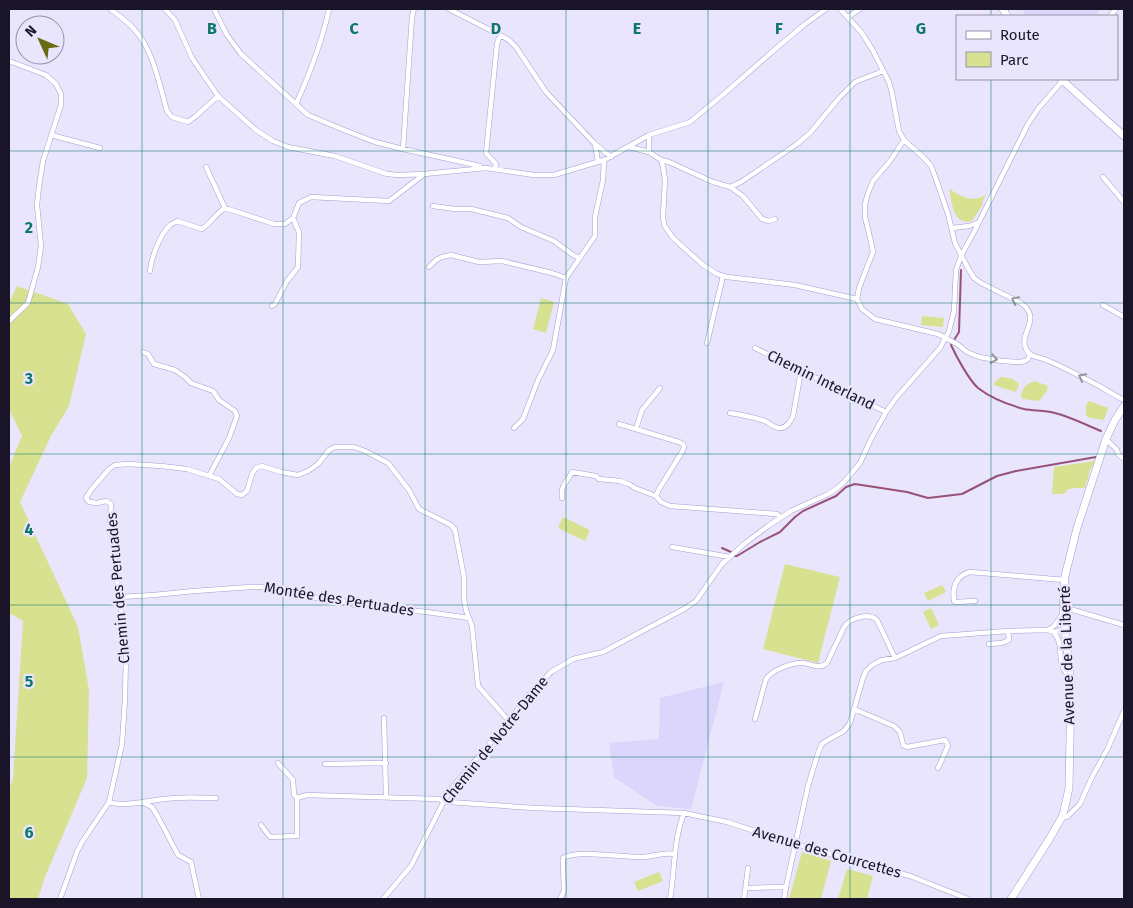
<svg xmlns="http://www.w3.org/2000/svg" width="1133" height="908" viewBox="0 0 1133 908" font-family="'Fira Sans',sans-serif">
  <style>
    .built { fill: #dcd5fc }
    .green { fill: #d8e18f }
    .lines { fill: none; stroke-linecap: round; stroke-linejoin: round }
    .stream { stroke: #985277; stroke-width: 2 }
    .minor-casing { stroke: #a79dd3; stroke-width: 5.5 }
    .primary-casing { stroke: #a79dd3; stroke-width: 8 }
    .minor { stroke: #fff; stroke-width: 4.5 }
    .primary { stroke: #fff; stroke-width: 7 }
    .oneway { stroke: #98959e }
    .grid { fill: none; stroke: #0f766e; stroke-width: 1; stroke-opacity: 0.55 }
    .labels { text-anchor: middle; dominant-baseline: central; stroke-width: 4.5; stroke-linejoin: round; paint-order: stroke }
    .street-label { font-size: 15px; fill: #191428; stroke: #e8e5fc }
    .grid-label { font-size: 16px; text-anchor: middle; font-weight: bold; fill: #0f766e; stroke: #e8e5fc; stroke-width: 4.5; stroke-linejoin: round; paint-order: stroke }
  </style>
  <rect width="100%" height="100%" fill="#e8e5fc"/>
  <!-- built -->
  <path class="built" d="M1022,9H1098L1099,10L1097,16H1026Z
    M724,682L691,809L657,806L614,777L609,743L659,739L660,698Z"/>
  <!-- green -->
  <path class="green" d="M949,189C963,197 970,203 986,195L982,202L983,204L972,221C953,226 952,203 949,189Z
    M17,286L68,304L86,334L69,406L51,436L20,502L78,627L89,690L87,778L45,877L38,899H9V788L13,779L23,621L9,613V467L22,436L9,409V303Z
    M541,298L554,302L546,333L533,329Z
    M922,316L944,318L943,327L921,325Z
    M1001,377L1013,379L1019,384L1016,392L996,386L993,384Z
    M1035,381L1048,386L1047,391L1039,401L1023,399L1021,397C1023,386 1025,385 1035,381Z
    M1089,401L1108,408L1104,420L1090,418L1086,415V405Z
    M1095,461L1090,470L1085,488H1076L1068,489L1064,494H1052L1054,467Z
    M563,517L590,530L585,541L558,528Z
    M785,564L840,577L818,663L763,649Z
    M942,585L946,592L928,601L924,593Z
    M931,608L939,625L931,629L923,612Z
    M802,852L831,861L821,899H789Z
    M847,869L873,876L867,899H838Z
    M659,872L663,881L638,891L634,882Z"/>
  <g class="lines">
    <!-- stream -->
    <path class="stream" d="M961,270L959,332L951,345C956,356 969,380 978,388C991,398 1009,405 1024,409C1034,411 1045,410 1055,413C1071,417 1086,425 1101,431
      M722,548L731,552
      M735,556H737L760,542L780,532L795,517L803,511L836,496L846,487L855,484L907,492L928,498L962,494L997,476L1016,471L1096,457"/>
    <defs>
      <path id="minor" d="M110,9C118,15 127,21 134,29C154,51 159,84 167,111L172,117L188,122L196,116L218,96
        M165,9L175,20L192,58L218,96L256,130L273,141L288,147L335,156L387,174L398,175L424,174L486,168L534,175H554L604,160L649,135L690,122L725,93L773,51L805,24L826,9
        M214,9L227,35L241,54L308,115L344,130L375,142L403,149L480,166
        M449,9L500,35L509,40L516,47L546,92L594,143L611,157
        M840,9L862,33L872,49L889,82L892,93L899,131L904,140L924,158L931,166L936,179L948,214L955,243L968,268L974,278L981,283L1021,303C1043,319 1018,333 1026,349C1030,358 1041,357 1049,361C1067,369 1084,378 1101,387C1108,391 1116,396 1124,400
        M1110,16L1116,9
        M848,17L860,9
        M9,61L46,75L56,84L61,94V105L43,161L39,186L37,205L41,246L38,267L28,303L9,321
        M296,104C310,73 322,42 329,9
        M51,135L100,148
        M595,144L598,162
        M629,147L649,152L661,160L669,162L713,182L730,187L743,196L762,219L769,221L775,219
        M403,149L412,17L414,9
        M649,152V135
        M661,160L663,167L665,180L663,216L664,225L673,238L703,265L717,274L727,277L795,285L857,299L862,309L875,319L938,334L957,344L967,352L979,357L1002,361L1020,362L1025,361L1028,359L1030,354
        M206,167L225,208L274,224H285L293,218L299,203L311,197L389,201L423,175
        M495,169L496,164L486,153L497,44L500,35
        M1103,177L1124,202
        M730,187L741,182L797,144L810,133L839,98L855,82L883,71
        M433,206L455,209H471L508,218L521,227L554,241L573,255L580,258
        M952,228L969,226L977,223
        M429,267L436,260L442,257L451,255L479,262L502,261L552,273L566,278
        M150,271C151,259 160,234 170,225C171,224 176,222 177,221L202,229C211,223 216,213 225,208
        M857,299L859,288L873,252L871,242L865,217V204L868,193L873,181L890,161L904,140
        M1103,305L1124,317
        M272,306L275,304L287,281L298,267L299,232L293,218
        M707,343L723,276
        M755,348L886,412
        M143,352L148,354L154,364L175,370L185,377L191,383L213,391L219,400L235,411L237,416L229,438L209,476
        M730,413C742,415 753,417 765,421C769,423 775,428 779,428C786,429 791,421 793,416L801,371
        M619,424L679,442L683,444L684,447L682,452L659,489L656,496
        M514,428L523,419L538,380L553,350L566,278L595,236V217L603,180L604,160
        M636,429L642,410L660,388
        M1106,439L1117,450L1118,454L1124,459
        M562,498C560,485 567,483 572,472L596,476L599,479L620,481L629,484L635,488L656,496L661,502L670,506L777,514L780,517
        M672,547L730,557
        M120,597L154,595L194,591L251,587H265L294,595L342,601L355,605L427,612L469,618
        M975,601L956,602L954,601C952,587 956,576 970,572L1065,580
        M1063,607L1124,625
        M1048,630L1054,626L1064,612
        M1054,632C1055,634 1057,637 1058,639C1063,652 1057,668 1070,676
        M989,644L1002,643L1009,640L1008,631
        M854,709L894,726L900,732L903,745L907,747L945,740L947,743L948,746L938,768
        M384,718L386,797
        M755,719L766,679C772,670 793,662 803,663C813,664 819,670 827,663L844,627C850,618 869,612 877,620L895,658
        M278,763L293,780L294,795L297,798
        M325,764L386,763
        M109,802C125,808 158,798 176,798C189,797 202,798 216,798
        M142,802L152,807L157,815L178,855L191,862L199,899
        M1062,817H1067L1080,804L1092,777L1107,750L1124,711
        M261,825L270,837L297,836V798L307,795L438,799L449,802L534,808L684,813L727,822L795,844L910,876L968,899
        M746,888L786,887
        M60,899L77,852L82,842L109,802L122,744L125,699L126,655L110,520L111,504L106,501L97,503L89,502L86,498L91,490L109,469L115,465L128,464L161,466L187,469L219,479L237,494L242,495L247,491L252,474L256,468L262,466L281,472L298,475L308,471L318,464L329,450L335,447H354L365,451L388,463L409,490L419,509L451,525L455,530L464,577V599L466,610L472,626L478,686L509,721
        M383,899L411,866L444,801L455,784L509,721L527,697L551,672L573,659L603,652L684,609L696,601L722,564L744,544L768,526L791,511L828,494L836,489L844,482L860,463L871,439L886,412L896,398L940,348L949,331L954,311L956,270L961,256L975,230L1028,124L1038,109L1064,79
        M560,899L564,891L563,865V858C576,849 626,858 644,857C655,856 664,852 675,854
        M670,899C675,871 673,841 684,813
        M744,899L748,868
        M784,899L786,887L808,786L818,753L822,744L826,741L844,731L850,723L863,678L866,671L872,665L882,660L895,658L941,636L1008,631L1048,630L1054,632L1065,629"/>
      <path id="primary" d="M1003,9L1007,16
        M1061,79L1124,136
        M1011,899L1050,838L1062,817L1064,811L1069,788L1071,687L1063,607L1065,576L1077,528L1106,439L1115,420L1124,406"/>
    </defs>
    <!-- minor casing -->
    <use href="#minor" class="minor-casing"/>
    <!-- primary casing -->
    <use href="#primary" class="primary-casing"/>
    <!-- minor -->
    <use href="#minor" class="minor"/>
    <!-- primary -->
    <use href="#primary" class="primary"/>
  </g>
  <!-- one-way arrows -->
  <defs><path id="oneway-chevron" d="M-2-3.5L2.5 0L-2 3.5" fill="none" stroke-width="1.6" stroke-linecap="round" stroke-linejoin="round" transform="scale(1.25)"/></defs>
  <g class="oneway">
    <use href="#oneway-chevron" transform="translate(1015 300) rotate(-154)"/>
    <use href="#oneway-chevron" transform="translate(994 359) rotate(9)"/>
    <use href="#oneway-chevron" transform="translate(1082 377) rotate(-152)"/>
  </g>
  <!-- grid -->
  <path class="grid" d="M142,9V899M283,9V899M425,9V899M566,9V899M708,9V899M850,9V899M991,9V16M991,79V899M9,151H1124M9,303H1124M9,454H1124M9,605H1124M9,757H1124"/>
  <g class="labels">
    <!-- street labels -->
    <g class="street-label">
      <text transform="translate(821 380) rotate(26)">Chemin Interland</text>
      <text transform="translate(118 588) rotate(-95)">Chemin des Pertuades</text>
      <text transform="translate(339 599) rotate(9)">Montée des Pertuades</text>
      <text transform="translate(1067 655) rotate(-92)">Avenue de la Liberté</text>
      <text transform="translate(495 740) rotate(-51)">Chemin de Notre-Dame</text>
      <text transform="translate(827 852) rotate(16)">Avenue des Courcettes</text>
    </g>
  </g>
  <g class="grid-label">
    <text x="212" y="34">B</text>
    <text x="354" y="34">C</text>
    <text x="496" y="34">D</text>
    <text x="637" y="34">E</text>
    <text x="779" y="34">F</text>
    <text x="921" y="34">G</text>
    <text x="29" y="233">2</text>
    <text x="29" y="384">3</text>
    <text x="29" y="535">4</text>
    <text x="29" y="687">5</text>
    <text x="29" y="838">6</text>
  </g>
  <!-- border -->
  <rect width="1133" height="908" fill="none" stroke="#191428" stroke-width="20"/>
  <!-- legend -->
  <rect x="956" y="15" width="162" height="65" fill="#e8e5fc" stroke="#9591a7"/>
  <rect x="966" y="31" width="25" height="8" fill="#ffffff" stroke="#9591a7"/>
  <text x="1000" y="40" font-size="15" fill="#191428">Route</text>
  <rect x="966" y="52" width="25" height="15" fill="#d8e18f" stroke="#9591a7"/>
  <text x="1000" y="65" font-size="15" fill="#191428">Parc</text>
  <!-- north arrow -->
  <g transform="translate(40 40) rotate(314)"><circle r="24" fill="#e8e5fc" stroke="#9591a7"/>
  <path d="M0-4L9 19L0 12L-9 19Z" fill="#666c0f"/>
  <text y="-8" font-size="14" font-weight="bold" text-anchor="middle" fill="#191428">N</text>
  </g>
</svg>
